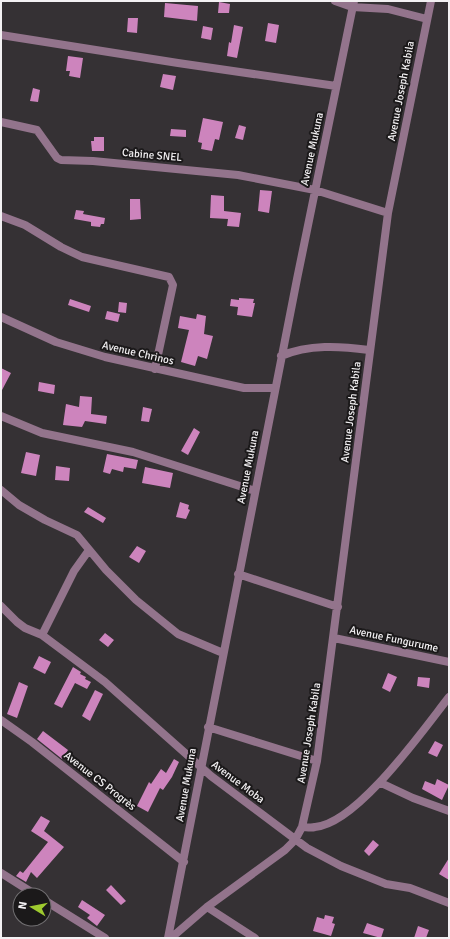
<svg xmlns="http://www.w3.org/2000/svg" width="450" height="939" viewBox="0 0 450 939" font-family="Signika,sans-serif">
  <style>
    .building { fill: #cd84bd }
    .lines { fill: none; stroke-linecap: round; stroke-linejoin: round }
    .minor { stroke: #93748c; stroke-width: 8 }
    .labels { text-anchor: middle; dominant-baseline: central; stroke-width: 4; stroke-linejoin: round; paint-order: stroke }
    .street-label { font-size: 11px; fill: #f3f1f3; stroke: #1b191a }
  </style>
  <rect width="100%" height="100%" fill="#353134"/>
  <!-- building -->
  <path class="building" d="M219,2L230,4L229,13H218Z
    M165,3L198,6L197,21L164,17Z
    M128,18H138L137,33L127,32Z
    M268,23L279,25L276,43L265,41Z
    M234,25L243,27L237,58L227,56L229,42L231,43Z
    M203,26L213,28L211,40L201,38Z
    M68,56L83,58L80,78L69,76L70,71H66Z
    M163,74L176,76L173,90L160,87Z
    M33,88L40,90L38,102L30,101Z
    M203,118L223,122L219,140L215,139L212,151L201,149L202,143L198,142Z
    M239,125L246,127L243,140L235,138Z
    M171,129L186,130V137L170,136Z
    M94,137H104V151H92L91,141H94Z
    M260,190L272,191L269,213L258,211Z
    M211,195L224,196V211L241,213L239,227L227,226L228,219L210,218Z
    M130,199H140L141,219L130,220Z
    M76,210L84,211L83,214L105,218L104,224H101L100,227L91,226V222L74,219Z
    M239,298L254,299L253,303H255L252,317L237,315L238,307L230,306L231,299L239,300Z
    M70,299L91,306L89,312L68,305Z
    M119,302L127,303L126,313L118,312Z
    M107,311L120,314L118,322L105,319Z
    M197,314L206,316L204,334L213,336L207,359L198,356L195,366L181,362L189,330L178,328L180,316L196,319Z
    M1,368L11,373L1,392Z
    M39,382L55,385L54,394L38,391Z
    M80,396L92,397L91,414L107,416L106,424L85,421L82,427L63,425L66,404L79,407Z
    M143,407L152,409L149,422L141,421Z
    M194,428L200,432L188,455L181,451Z
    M26,452L40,455L36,476L21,473Z
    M107,454L138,460L136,469L124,467L123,472L112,469L110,474L103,472Z
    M56,466L70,468L69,481L55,480Z
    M145,467L173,473L170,488L142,483Z
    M180,502L189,505L188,509L190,510L186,519L176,517Z
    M88,507L106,518L103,523L84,512Z
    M137,546L146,551L139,563L129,557Z
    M105,633L114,640L108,647L99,640Z
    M39,656L51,662L45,674L33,668Z
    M73,667L81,672L80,674L86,677L85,679L91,682L87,689L75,683L62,708L54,704Z
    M388,673L397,677L390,692L382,688Z
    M418,677L430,678L429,688L417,686Z
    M19,682L28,686L17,718L7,714Z
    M95,690L103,694L90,721L82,716Z
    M43,731L68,750L62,759L37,739Z
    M435,741L443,745L437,757L428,753Z
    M174,759L179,762L172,777L163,790L160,788L148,812L137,806L149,782L151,784L161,769L166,773Z
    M437,779L449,785L442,800L422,789L425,781L435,785Z
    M41,816L50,821L44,831L64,847L37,878L31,872L26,882L16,876L20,871L23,873L48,842L31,831Z
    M373,840L379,845L369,856L364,851Z
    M449,858V880L439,874Z
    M111,885L126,901L121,905L106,890Z
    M82,900L105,915L97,926L87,918L90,915L78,907Z
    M325,915L334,917L332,923L335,924L331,936L313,931L317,917L324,919Z
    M367,923L384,929L381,938L363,933Z
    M418,926L429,930L426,938H414Z"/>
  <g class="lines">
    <!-- minor -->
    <path class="minor" d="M335,1L352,7L388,9L427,19
      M1,35L178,63L336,86
      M1,122L37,130L57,158L61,160L93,161L238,175L315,190L388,213
      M1,216L25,225L61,247L82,257L169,277L173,285L155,369
      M1,317L56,342L105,357L244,388H275
      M281,356C309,344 340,346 369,350
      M1,416L42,433L133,452L255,491
      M1,490L19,505L45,520L77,535L106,570L136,600L178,634L223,653
      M238,574L338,607
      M1,606L17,622L25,628L42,635L105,682L211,776L307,848L341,866L386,884L410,888L449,903
      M42,635L74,571L89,550
      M334,638L449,662
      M1,720L32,742L184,862
      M208,727L317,761
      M381,783L413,798L449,811
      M302,827C306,827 311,828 315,827C357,824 423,730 449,697
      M1,873L36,895
      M44,900L105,938
      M207,907L255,938
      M168,938L297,279L354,1
      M171,938L207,907L285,850L295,840L302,827L317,761L388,213L431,1"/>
  </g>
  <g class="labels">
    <!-- street labels -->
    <g class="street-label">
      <text transform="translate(401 91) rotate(-79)">Avenue Joseph Kabila</text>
      <text transform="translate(312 149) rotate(-78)">Avenue Mukuna</text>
      <text transform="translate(152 155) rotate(5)">Cabine SNEL</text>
      <text transform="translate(138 353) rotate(13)">Avenue Chrinos</text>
      <text transform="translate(351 412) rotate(-83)">Avenue Joseph Kabila</text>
      <text transform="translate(248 467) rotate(-79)">Avenue Mukuna</text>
      <text transform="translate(394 639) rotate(12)">Avenue Fungurume</text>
      <text transform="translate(309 733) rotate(-81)">Avenue Joseph Kabila</text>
      <text transform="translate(100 781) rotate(38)">Avenue CS Progrès</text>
      <text transform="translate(238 782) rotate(37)">Avenue Moba</text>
      <text transform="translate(186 785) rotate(-80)">Avenue Mukuna</text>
    </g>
  </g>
  <!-- border -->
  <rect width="450" height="939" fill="none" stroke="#f3f1f3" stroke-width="4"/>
  <!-- north arrow -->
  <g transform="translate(32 907) rotate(280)"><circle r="19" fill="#1b191a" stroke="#716f71"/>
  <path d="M0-3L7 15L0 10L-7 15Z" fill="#9eca2f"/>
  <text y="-6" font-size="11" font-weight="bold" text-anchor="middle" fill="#f3f1f3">N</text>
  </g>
</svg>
